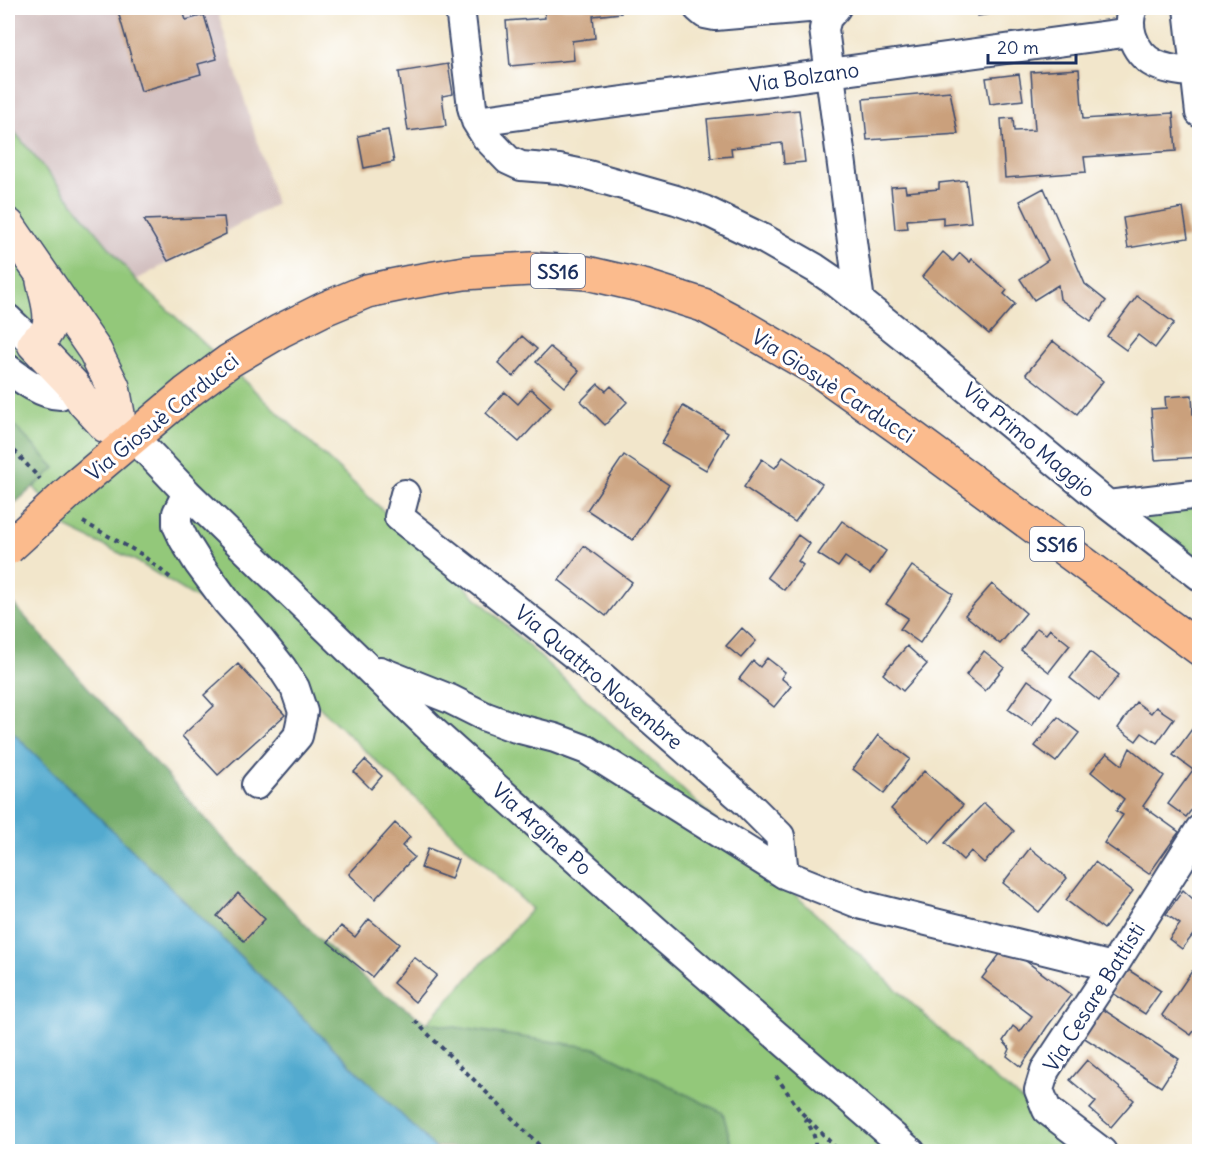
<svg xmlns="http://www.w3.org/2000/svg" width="1207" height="1159" viewBox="0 0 1207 1159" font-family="Delius,sans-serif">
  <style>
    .industrial { fill: #d2bfbf }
    .green { fill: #93c87a; stroke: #577c6c; stroke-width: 1.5 }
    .forest { fill: #76ac6a; stroke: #486e64; stroke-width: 1.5 }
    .sand { fill: #eeda9e; stroke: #84847e; stroke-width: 1.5 }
    .water { fill: #52aacf; stroke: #366c96; stroke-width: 1.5 }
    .building { fill: #caa07b }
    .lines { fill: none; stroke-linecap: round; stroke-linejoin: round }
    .street-casing { stroke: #3b4a6e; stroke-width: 32 }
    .secondary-casing { stroke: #3b4a6e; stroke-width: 36 }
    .primary-casing { stroke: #3b4a6e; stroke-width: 36 }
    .path { stroke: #3b4a6e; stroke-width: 4; stroke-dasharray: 4.5 4.5; stroke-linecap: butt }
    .street { stroke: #fff; stroke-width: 28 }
    .secondary { stroke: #fde4d1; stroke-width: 33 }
    .primary { stroke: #fbbb8d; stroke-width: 33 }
    .primary-bridge-casing { stroke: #3b4a6e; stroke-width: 36; stroke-linecap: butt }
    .primary-bridge { stroke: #fbbb8d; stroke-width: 33 }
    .labels { text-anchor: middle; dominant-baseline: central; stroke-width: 6; stroke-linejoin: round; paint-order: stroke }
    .shield { fill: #fff; stroke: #5f6d8e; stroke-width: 1.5 }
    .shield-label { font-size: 20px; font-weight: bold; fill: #1b2f5e }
    .street-label { font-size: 21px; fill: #1b2f5e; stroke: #fff }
  </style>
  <rect width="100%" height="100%" fill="#fff"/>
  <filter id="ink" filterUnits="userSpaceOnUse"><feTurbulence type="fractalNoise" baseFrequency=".0167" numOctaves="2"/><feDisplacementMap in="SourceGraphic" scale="12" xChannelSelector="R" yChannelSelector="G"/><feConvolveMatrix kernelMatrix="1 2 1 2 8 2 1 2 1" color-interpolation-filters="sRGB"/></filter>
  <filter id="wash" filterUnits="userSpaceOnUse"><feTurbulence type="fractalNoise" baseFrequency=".008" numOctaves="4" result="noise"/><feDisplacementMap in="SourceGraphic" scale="24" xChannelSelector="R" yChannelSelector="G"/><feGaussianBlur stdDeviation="1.35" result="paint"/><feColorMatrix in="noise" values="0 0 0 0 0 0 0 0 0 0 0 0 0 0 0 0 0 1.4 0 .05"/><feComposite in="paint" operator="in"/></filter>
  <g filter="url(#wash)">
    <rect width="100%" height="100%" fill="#f2e6cb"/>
    <!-- industrial -->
    <path class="industrial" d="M8,8H215L219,16L276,204L136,280L8,124Z"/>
    <!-- green -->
    <path class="green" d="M8,124L136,280L981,1068L1088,1151H733L723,1113L595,1048L427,1023L532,909L218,611L136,561L67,528L34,487L55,468L8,419Z
      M1199,503V567L1132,513Z"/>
    <!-- forest -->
    <path class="forest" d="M8,419L55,468L8,509Z
      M8,598L220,835L320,940L374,987L427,1023L595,1048L723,1113L733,1151L521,1152L520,1150L434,1147L8,728Z"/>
    <!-- sand -->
    <path class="sand" d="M434,1147L520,1150L521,1151H439Z"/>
    <!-- water -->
    <path class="water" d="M8,728L434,1147L439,1151H8Z"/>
    <g id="blocks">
      <!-- building -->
      <path class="building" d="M117,8H182L186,20L204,15L217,59L198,64L201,74L141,91Z
        M544,8H620L621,13L593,16L595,38L572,41L574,60L510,66L506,21L545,18Z
        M977,8H1028V9L978,16Z
        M448,64L453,94L442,96L446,126L408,131L399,72Z
        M1079,69L1083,119L1173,113L1176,151L1084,157L1086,172L1005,178L1001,119L1013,118L1014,131L1035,130L1031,72Z
        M1019,74L1023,100L990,104L986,78Z
        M950,91L958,134L867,140L863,99Z
        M799,110L805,162L784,164L782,143L731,148L732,156L711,158L707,119Z
        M388,130L394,162L364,168L358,136Z
        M966,180L971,222L943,225V217L907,220L908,228L895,229L891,187L905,186L906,192L939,189V183Z
        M1044,188L1085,284L1106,301L1091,321L1060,299L1058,285L1034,300L1020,279L1048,260L1020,201Z
        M1183,208L1188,238L1128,248L1123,218Z
        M224,217L226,234L168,261L144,220Z
        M943,252L953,261L960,253L970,262L972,259L1007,290L1004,294L1015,304L989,334L922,277Z
        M1137,296L1174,323L1155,348L1138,335L1126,350L1107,336Z
        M522,336L537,349L513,377L498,363Z
        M1053,341L1103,381L1077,414L1026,374Z
        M550,347L579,371L565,387L536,362Z
        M598,384L606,391L611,386L627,402L605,425L581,401Z
        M531,389L551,407L519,442L486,413L505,392L518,404Z
        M1192,395L1193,414H1200V457L1155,460L1151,409L1166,408L1165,397Z
        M683,406L728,432L706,470L661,444Z
        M624,455L669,485L633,540L587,510Z
        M783,457L822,484L795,522L744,487L762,459L775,468Z
        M842,521L886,551L870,574L845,557L838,567L818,554Z
        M798,535L810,544L798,561L803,565L784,590L767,577Z
        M584,546L632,582L606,616L559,580Z
        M912,566L953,594L920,643L900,629L908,618L886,604Z
        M992,584L1026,613L1000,644L965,615Z
        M742,628L756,641L741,658L726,646Z
        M1037,628L1046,634L1050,629L1070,645L1049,672L1021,650Z
        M907,646L927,664L903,691L883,674Z
        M984,651L1004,667L985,691L966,675Z
        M1090,652L1119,675L1099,701L1070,678Z
        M767,658L785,672L781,678L791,686L774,707L739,679L753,661L760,667Z
        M238,664L285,715L218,775L182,736L214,706L204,695Z
        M1028,680L1052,697L1032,726L1008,709Z
        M1136,702L1151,713L1156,707L1174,719L1157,743L1142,733L1136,741L1118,728Z
        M1058,717L1079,733L1056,762L1035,746Z
        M1192,729L1200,735V799L1186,817L1168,804L1193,770L1173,755Z
        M878,735L910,759L884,793L853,769Z
        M1130,748L1164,776L1143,806L1179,832L1149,874L1104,843L1123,815L1116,811L1124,799L1091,772L1107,753L1122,765Z
        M365,760L382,776L371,789L354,772Z
        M924,771L963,805L930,843L891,809Z
        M984,803L1014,831L984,863L971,851L963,860L945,843Z
        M395,823L410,837L402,846L414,857L375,899L349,874Z
        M428,848L458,860L451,879L421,868Z
        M1030,848L1067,878L1039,912L1003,883Z
        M1095,862L1133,891L1104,929L1066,900Z
        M1183,890L1193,899L1200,891V926L1182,949L1169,939L1180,924L1166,914Z
        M238,893L265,919L244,941L217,916Z
        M369,919L399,944L372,977L328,942L341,926L355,937Z
        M1006,946L1071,995L1047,1027L1021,1067L1007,1056L1010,1049L1003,1041L1013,1026L1020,1032L1032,1016L982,978Z
        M414,957L437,975L415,1002L393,983Z
        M1127,969L1161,991L1145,1014L1111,992Z
        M1192,971L1200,977V1023L1191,1035L1162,1015Z
        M1101,1008L1179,1059L1161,1087L1083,1037Z
        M1087,1060L1134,1100L1111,1127L1090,1109L1096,1102L1070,1080Z"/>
    </g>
  </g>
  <g filter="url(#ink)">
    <use href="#blocks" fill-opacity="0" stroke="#3b4a6e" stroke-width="1.5"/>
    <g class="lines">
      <defs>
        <path id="street" d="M460,8L472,107L476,121L486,137L508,160L521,166L559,169L588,175L676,200L704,210L764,239L815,268L837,283L907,339L1108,505L1200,576
          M698,8L705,14L715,16L808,8
          M836,8L827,18L824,29L860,302
          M1133,8C1129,17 1129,26 1132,36C1142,67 1166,69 1194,73
          M1188,8L1200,113
          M476,121L1131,32
          M8,319L34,344
          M8,369C21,379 43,395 60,395L72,384
          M132,438L149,453L187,493L435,733L663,937L911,1152
          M187,493L177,513V525L184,540L199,564L227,602L256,635L282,668L295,688L303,712L298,736L256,785
          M405,494L399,517L599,674L748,804L780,836L784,874
          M1108,505L1200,494
          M380,671L450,699L486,717L516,728L555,738L587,750L784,874L862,905L1113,967
          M1102,1152L1047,1110L1039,1090L1045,1070L1113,967L1200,829"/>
        <path id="secondary" d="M8,225L95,351L113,387L118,414
          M43,281C46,297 56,320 45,334C42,338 37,341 34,344L72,384L84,402L106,426L131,437"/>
        <path id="primary" d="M77,485L186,393L229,361L280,331L324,309L367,291L411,282L464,273L531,269L587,273L643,286L703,305L733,321L821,372L915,439L1200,649"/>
      </defs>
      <!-- street casing -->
      <use href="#street" class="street-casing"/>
      <!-- secondary casing -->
      <use href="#secondary" class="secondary-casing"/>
      <!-- primary casing -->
      <use href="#primary" class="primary-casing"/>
      <!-- path -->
      <path class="path" d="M8,444L40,479
        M83,522L141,554L172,579
        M415,1021L546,1152
        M776,1076L801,1112L840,1152
        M805,1118C811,1129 818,1138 814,1152"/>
      <!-- street -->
      <use href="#street" class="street"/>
      <!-- secondary -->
      <use href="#secondary" class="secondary"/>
      <!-- primary -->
      <use href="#primary" class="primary"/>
      <defs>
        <path id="primary-bridge" d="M8,548L77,485"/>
      </defs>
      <!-- primary-bridge casing -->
      <use href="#primary-bridge" class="primary-bridge-casing"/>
      <!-- primary-bridge -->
      <use href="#primary-bridge" class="primary-bridge"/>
    </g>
  </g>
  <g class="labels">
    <!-- shield labels -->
    <g class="shield">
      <rect x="531" y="254" width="54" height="34" rx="4.5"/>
      <rect x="1030" y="527" width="54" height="34" rx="4.5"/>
    </g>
    <g class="shield-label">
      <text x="558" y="271">SS16</text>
      <text x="1057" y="544">SS16</text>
    </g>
    <!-- street labels -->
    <g class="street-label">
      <text transform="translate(804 77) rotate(-8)">Via Bolzano</text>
      <text transform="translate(833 386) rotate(33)">Via Giosuè Carducci</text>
      <text transform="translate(162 417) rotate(-39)">Via Giosuè Carducci</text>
      <text transform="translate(1029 440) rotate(40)">Via Primo Maggio</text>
      <text transform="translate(599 677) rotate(40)">Via Quattro Novembre</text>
      <text transform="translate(542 829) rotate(42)">Via Argine Po</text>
      <text transform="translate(1094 997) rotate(-58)">Via Cesare Battisti</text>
    </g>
  </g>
  <!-- margin -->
  <rect width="1207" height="1159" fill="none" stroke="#fff" stroke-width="30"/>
  <!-- scale -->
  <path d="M988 54v9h88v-9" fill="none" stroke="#1b2f5e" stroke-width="3"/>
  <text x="997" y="54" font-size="18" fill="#1b2f5e" stroke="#ffffff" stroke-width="4.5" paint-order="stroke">20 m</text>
</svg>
